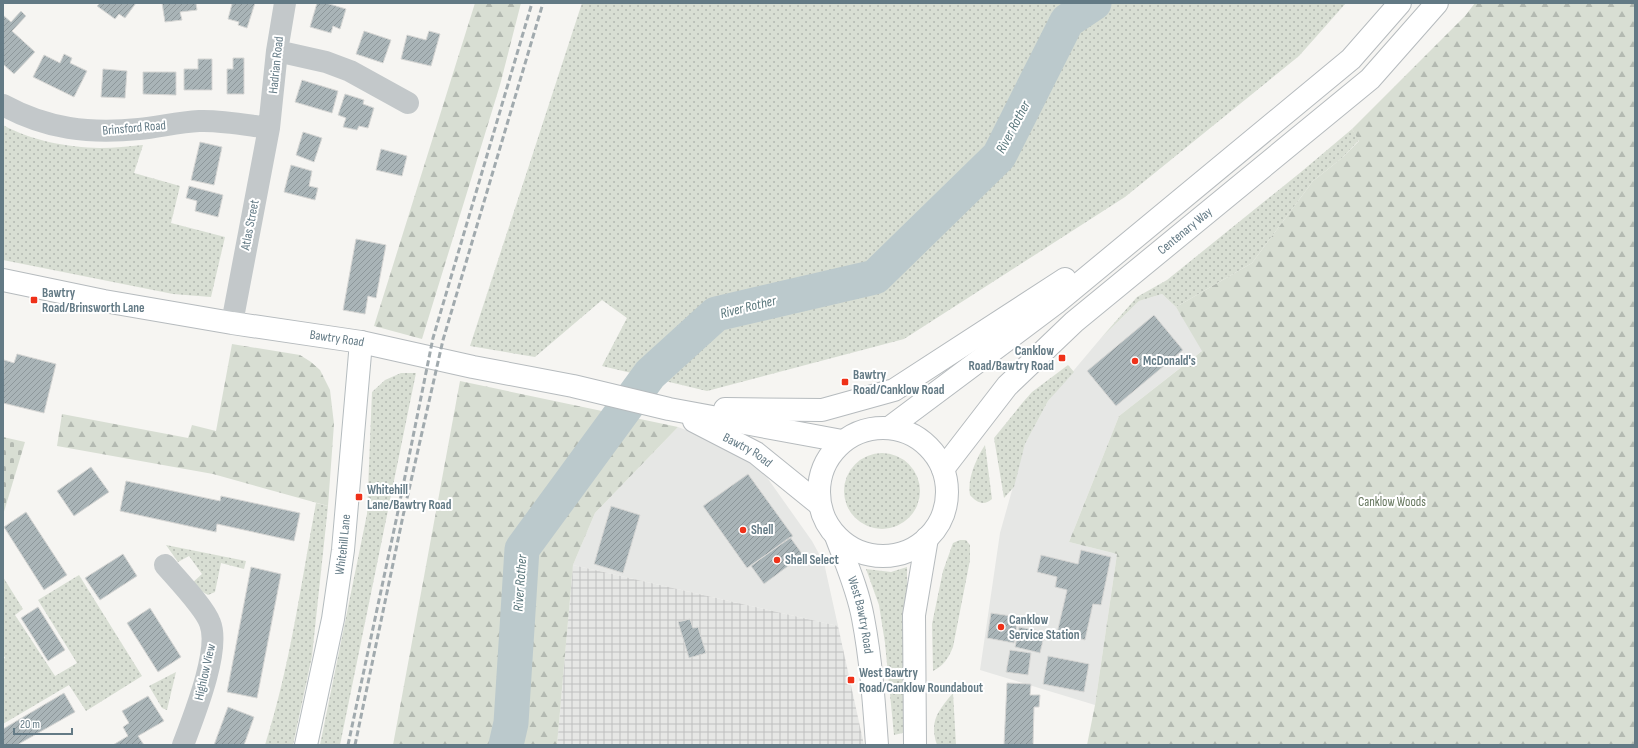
<svg xmlns="http://www.w3.org/2000/svg" width="1638" height="748" viewBox="0 0 1638 748" font-family="'Sofia Sans Condensed',sans-serif">
  <style>
    .built { fill: #e6e7e5 }
    .industrial { fill: url(#industrial-grid) }
    .grass { fill: url(#grass-dots) }
    .forest { fill: url(#forest-firs) }
    .cemetery { fill: url(#cemetery-stones) }
    .lines { fill: none; stroke-linecap: round; stroke-linejoin: round }
    .river { stroke: #bbc9cc; stroke-width: 35 }
    .building { fill: url(#building-hatch); stroke: #d7d7d5 }
    .secondary-casing { stroke: #b5bcbf; stroke-width: 24 }
    .primary-casing { stroke: #b6bbbe; stroke-width: 24 }
    .minor { stroke: #c3c8ca; stroke-width: 22 }
    .secondary { stroke: #fff; stroke-width: 22 }
    .primary { stroke: #fff; stroke-width: 22 }
    .rail { stroke: #a1aaae; stroke-width: 3; stroke-dasharray: 6 3; stroke-linecap: butt }
    .poi-dot { fill: #ef3119; stroke: #fff; stroke-width: 1.5 }
    .labels { text-anchor: middle; dominant-baseline: central; stroke-width: 4; stroke-linejoin: round; paint-order: stroke }
    .street-label { font-size: 13px; fill: #637a85; stroke: #fff }
    .poi-label { font-size: 13px; font-weight: bold; fill: #637a85; stroke: #fff; text-anchor: start }
    .park-label { font-size: 13px; fill: #66775e; stroke: #fff }
    .water-label { font-size: 14px; font-style: italic; fill: #59767b; stroke: #fff }
  </style>
  <defs>
    <pattern id="industrial-grid" width="8" height="8" patternUnits="userSpaceOnUse"><rect width="8" height="8" fill="#e6e7e5"/><path d="M0 4h8M4 0v8" fill="none" stroke="#bec0bf"/></pattern>
    <pattern id="grass-dots" width="8" height="8" patternUnits="userSpaceOnUse"><rect width="8" height="8" fill="#d8ded3"/><path d="M2 2h.1M6 6h.1" fill="none" stroke="#b3b9b1" stroke-width="1.8" stroke-linecap="round"/></pattern>
    <pattern id="forest-firs" width="22" height="20" patternUnits="userSpaceOnUse"><rect width="22" height="20" fill="#d8ded3"/><path d="M5 1l3.5 6h-7zM16 11l3.5 6h-7z" fill="#b3b9b1"/></pattern>
    <pattern id="cemetery-stones" width="16" height="16" patternUnits="userSpaceOnUse"><rect width="16" height="16" fill="#d8ded3"/><path d="M2 7V4a2 2 0 0 1 4 0v3zM10 15v-3a2 2 0 0 1 4 0v3z" fill="#b3b9b1"/></pattern>
    <pattern id="building-hatch" width="6" height="6" patternUnits="userSpaceOnUse"><rect width="6" height="6" fill="#a9b4b7"/><path d="M-1 1l2-2M0 6l6-6M5 7l2-2" fill="none" stroke="#8d979a"/></pattern>
  </defs>
  <rect width="100%" height="100%" fill="#f6f5f2"/>
  <!-- built -->
  <path class="built" d="M1162,294L1176,307L1203,350L1119,416L1069,542L1117,554L1095,705L980,670L1000,533L1025,444L1048,401L1101,338L1139,301Z
    M678,427L720,443L745,458L766,476L812,541L824,563L838,626L573,565L595,513Z"/>
  <!-- industrial -->
  <path class="industrial" d="M573,565L838,626L864,745H557Z"/>
  <!-- grass -->
  <path class="grass" d="M582,3H1346L1299,56L1125,197L904,339L707,391L602,366L627,318L602,300L535,357L470,346Z
    M3,125C32,141 67,147 100,148C115,148 129,146 143,145L134,173L180,186L171,223L225,237L211,297L173,294L3,260Z
    M1352,129L1359,140L1342,158L1313,181L1252,263L1176,307L1162,294L1139,301L1101,338L1137,297L1167,280L1301,172Z
    M1068,365L1074,372L1048,401L1025,444L1014,487L1004,498L994,438L1024,401L1032,392Z
    M401,373H416L340,745H320L367,514L372,392L385,380Z
    M985,445L992,499C984,506 977,503 970,495C967,479 976,459 985,445Z
    M844 491a38 38 0 1 1 76 0a38 38 0 1 1-76 0Z
    M316,503L328,506L312,656L293,745H265C290,667 301,584 316,503Z
    M960,540H966L970,545V560L953,647C948,659 944,665 933,671L932,624L943,571L953,543Z
    M166,545L246,561L244,569L221,563L215,592L208,595L201,591L192,583L202,574L189,556L178,562Z
    M907,567V732L894,735L885,643L879,605L866,569L891,572Z
    M79,575L142,676L86,711L69,685L3,724V659L5,658L3,654V577L23,609L15,615L55,676L77,663L38,600Z
    M176,672L167,710L162,708L149,686Z
    M953,693L956,745H937C929,721 938,711 953,693Z"/>
  <!-- forest -->
  <path class="forest" d="M475,3H521L500,85L422,339L374,326Z
    M1475,3H1635V745H1087L1095,705L1117,554L1069,542L1119,416L1202,351L1176,307L1252,263L1313,181L1342,158L1359,141L1352,129L1465,16Z
    M232,344L300,355L311,362L320,370L330,390L334,424L328,506L213,474L57,446L62,414L188,438L192,425L216,431Z
    M460,381L678,427L595,513L573,565L557,745H393Z"/>
  <!-- cemetery -->
  <path class="cemetery" d="M3,437L25,442L3,515Z"/>
  <g class="lines">
    <!-- river -->
    <path class="river" d="M506,745L511,723L522,549L650,374L716,314L875,277L999,156L1067,21L1094,3"/>
  </g>
  <!-- building -->
  <path class="building" d="M100,3H136L125,18L119,14L115,19L97,6Z
    M162,3H196L197,10L180,12L182,20L165,22Z
    M229,3H255L247,28L238,25L239,22L228,19L232,4Z
    M317,3H326L346,9L340,29L333,26L331,33L310,27Z
    M21,11L26,16L12,31L35,52L14,74L3,64V15L11,22Z
    M364,31L391,40L383,63L356,54Z
    M429,31L440,34L431,66L401,59L407,35L426,40Z
    M64,54L72,58L70,63L87,71L74,97L33,77L44,55L60,63Z
    M233,58H244V94H227V69H233Z
    M198,59H212V90H184V69H198Z
    M103,69L127,71L125,98L101,97Z
    M143,72H176V95L143,94Z
    M302,80L338,91L332,113L295,102Z
    M345,94L364,100L363,104L374,108L368,128L359,126L357,130L343,127L346,118L338,115Z
    M303,132L322,138L314,162L296,155Z
    M200,142L222,147L214,185L191,180Z
    M381,149L407,156L402,176L376,170Z
    M291,165L312,171L309,186L318,188L315,200L284,192Z
    M189,186L223,195L218,217L195,211L197,201L186,198Z
    M356,239L386,245L376,298L368,296L365,314L343,310Z
    M1154,315L1183,350L1116,406L1087,371Z
    M17,354L56,364L44,413L3,403L4,360L14,363Z
    M91,467L109,492L74,516L57,491Z
    M748,474L793,536L747,568L703,506Z
    M126,481L220,501L221,496L300,513L294,541L217,524L216,532L120,511Z
    M611,506L640,515L623,573L594,564Z
    M26,512L67,575L44,590L4,527Z
    M790,537L803,555L764,584L751,566Z
    M1081,550L1111,557L1101,605L1093,604L1085,640L1057,633L1067,590L1055,587L1057,577L1037,572L1041,555L1078,564Z
    M123,554L137,576L100,600L85,578Z
    M251,567L281,574L257,698L227,692Z
    M38,607L65,650L48,661L21,618Z
    M150,608L181,657L158,672L127,623Z
    M991,613L1018,617L1014,643L987,638Z
    M690,619L693,628L698,627L706,653L689,658L678,622Z
    M1019,627L1045,632L1040,653L1015,647Z
    M1010,650L1031,653L1028,675L1006,672Z
    M1048,656L1089,664L1084,692L1043,684Z
    M1007,683L1031,684L1030,695H1040L1039,707H1034L1033,745H1004Z
    M64,693L75,712L17,745H3V729Z
    M148,696L164,721L138,736L144,745H113L128,736L123,727L129,723L122,711Z
    M228,707L254,717L244,745H214Z"/>
  <g class="lines">
    <defs>
      <g id="secondary">
        <path id="s1" d="M306,745L333,619L343,550L361,342"/>
      </g>
      <g id="primary">
        <path id="s2" d="M3,280L104,301L232,323L361,342L473,367L573,386L669,409L842,441"/>
        <path d="M725,409L822,410L894,390L1065,279"/>
        <path id="s3" d="M694,421L756,453L819,504"/>
        <path d="M889,428L1056,303L1351,59L1400,3"/>
        <circle cx="883" cy="492" r="64"/>
        <path id="s4" d="M943,469L1007,386L1074,322L1370,79L1437,3"/>
        <path id="s5" d="M836,536C846,563 858,590 863,618C871,660 874,702 877,745"/>
        <path d="M915,745L914,615L927,538"/>
      </g>
    </defs>
    <!-- secondary casing -->
    <use href="#secondary" class="secondary-casing"/>
    <!-- primary casing -->
    <use href="#primary" class="primary-casing"/>
    <!-- minor -->
    <path class="minor" d="M277,51L326,62L350,71L408,103
      M3,105C47,129 89,134 139,129C159,127 179,122 199,121C222,120 246,125 269,128
      M232,323L269,128L277,51L285,3
      M165,565C177,579 205,608 210,623C221,650 193,718 183,745"/>
    <!-- secondary -->
    <use href="#secondary" class="secondary"/>
    <!-- primary -->
    <use href="#primary" class="primary"/>
    <!-- rail -->
    <path class="rail" d="M348,745L397,516L433,338L532,3
      M355,745L403,516L443,340L543,3"/>
  </g>
  <!-- markers -->
  <g class="poi-dot">
    <rect x="30" y="296" width="8" height="8" rx="2"/>
    <rect x="1058" y="354" width="8" height="8" rx="2"/>
    <circle cx="1135" cy="361" r="4"/>
    <rect x="841" y="378" width="8" height="8" rx="2"/>
    <rect x="355" y="493" width="8" height="8" rx="2"/>
    <circle cx="743" cy="530" r="4"/>
    <circle cx="777" cy="560" r="4"/>
    <circle cx="1001" cy="627" r="4"/>
    <rect x="847" y="676" width="8" height="8" rx="2"/>
  </g>
  <g class="labels">
    <!-- street labels -->
    <g class="street-label">
      <text transform="translate(276 65) rotate(-84)">Hadrian Road</text>
      <text transform="translate(134 128) rotate(-5)">Brinsford Road</text>
      <text transform="translate(250 225) rotate(-79)">Atlas Street</text>
      <text stroke="none"><textPath href="#s4" startOffset="341">Centenary Way</textPath></text>
      <text stroke="none"><textPath href="#s2" startOffset="339">Bawtry Road</textPath></text>
      <text stroke="none"><textPath href="#s3" startOffset="61">Bawtry Road</textPath></text>
      <text stroke="none"><textPath href="#s1" startOffset="204">Whitehill Lane</textPath></text>
      <text stroke="none"><textPath href="#s5" startOffset="83">West Bawtry Road</textPath></text>
      <text transform="translate(205 672) rotate(-77)">Highlow View</text>
    </g>
    <!-- poi labels -->
    <g class="poi-label">
      <text x="42" y="293">Bawtry<tspan x="42" dy="15">Road/Brinsworth Lane</tspan></text>
      <text x="1054" y="351" text-anchor="end">Canklow<tspan x="1054" dy="15">Road/Bawtry Road</tspan></text>
      <text x="1143" y="361">McDonald's</text>
      <text x="853" y="375">Bawtry<tspan x="853" dy="15">Road/Canklow Road</tspan></text>
      <text x="367" y="490">Whitehill<tspan x="367" dy="15">Lane/Bawtry Road</tspan></text>
      <text x="751" y="530">Shell</text>
      <text x="785" y="560">Shell Select</text>
      <text x="1009" y="620">Canklow<tspan x="1009" dy="15">Service Station</tspan></text>
      <text x="859" y="673">West Bawtry<tspan x="859" dy="15">Road/Canklow Roundabout</tspan></text>
    </g>
    <!-- park labels -->
    <g class="park-label">
      <text x="1392" y="502">Canklow Woods</text>
    </g>
    <!-- water labels -->
    <g class="water-label">
      <text transform="translate(1013 127) rotate(-62)">River Rother</text>
      <text transform="translate(748 307) rotate(-14)">River Rother</text>
      <text transform="translate(520 583) rotate(-86)">River Rother</text>
    </g>
  </g>
  <!-- border -->
  <rect width="1638" height="748" fill="none" stroke="#637a85" stroke-width="8"/>
  <!-- scale -->
  <path d="M14 728v6h58v-6" fill="none" stroke="#637a85" stroke-width="2"/>
  <text x="20" y="728" font-size="12" fill="#637a85" stroke="#ffffff" stroke-width="3" paint-order="stroke">20 m</text>
</svg>
